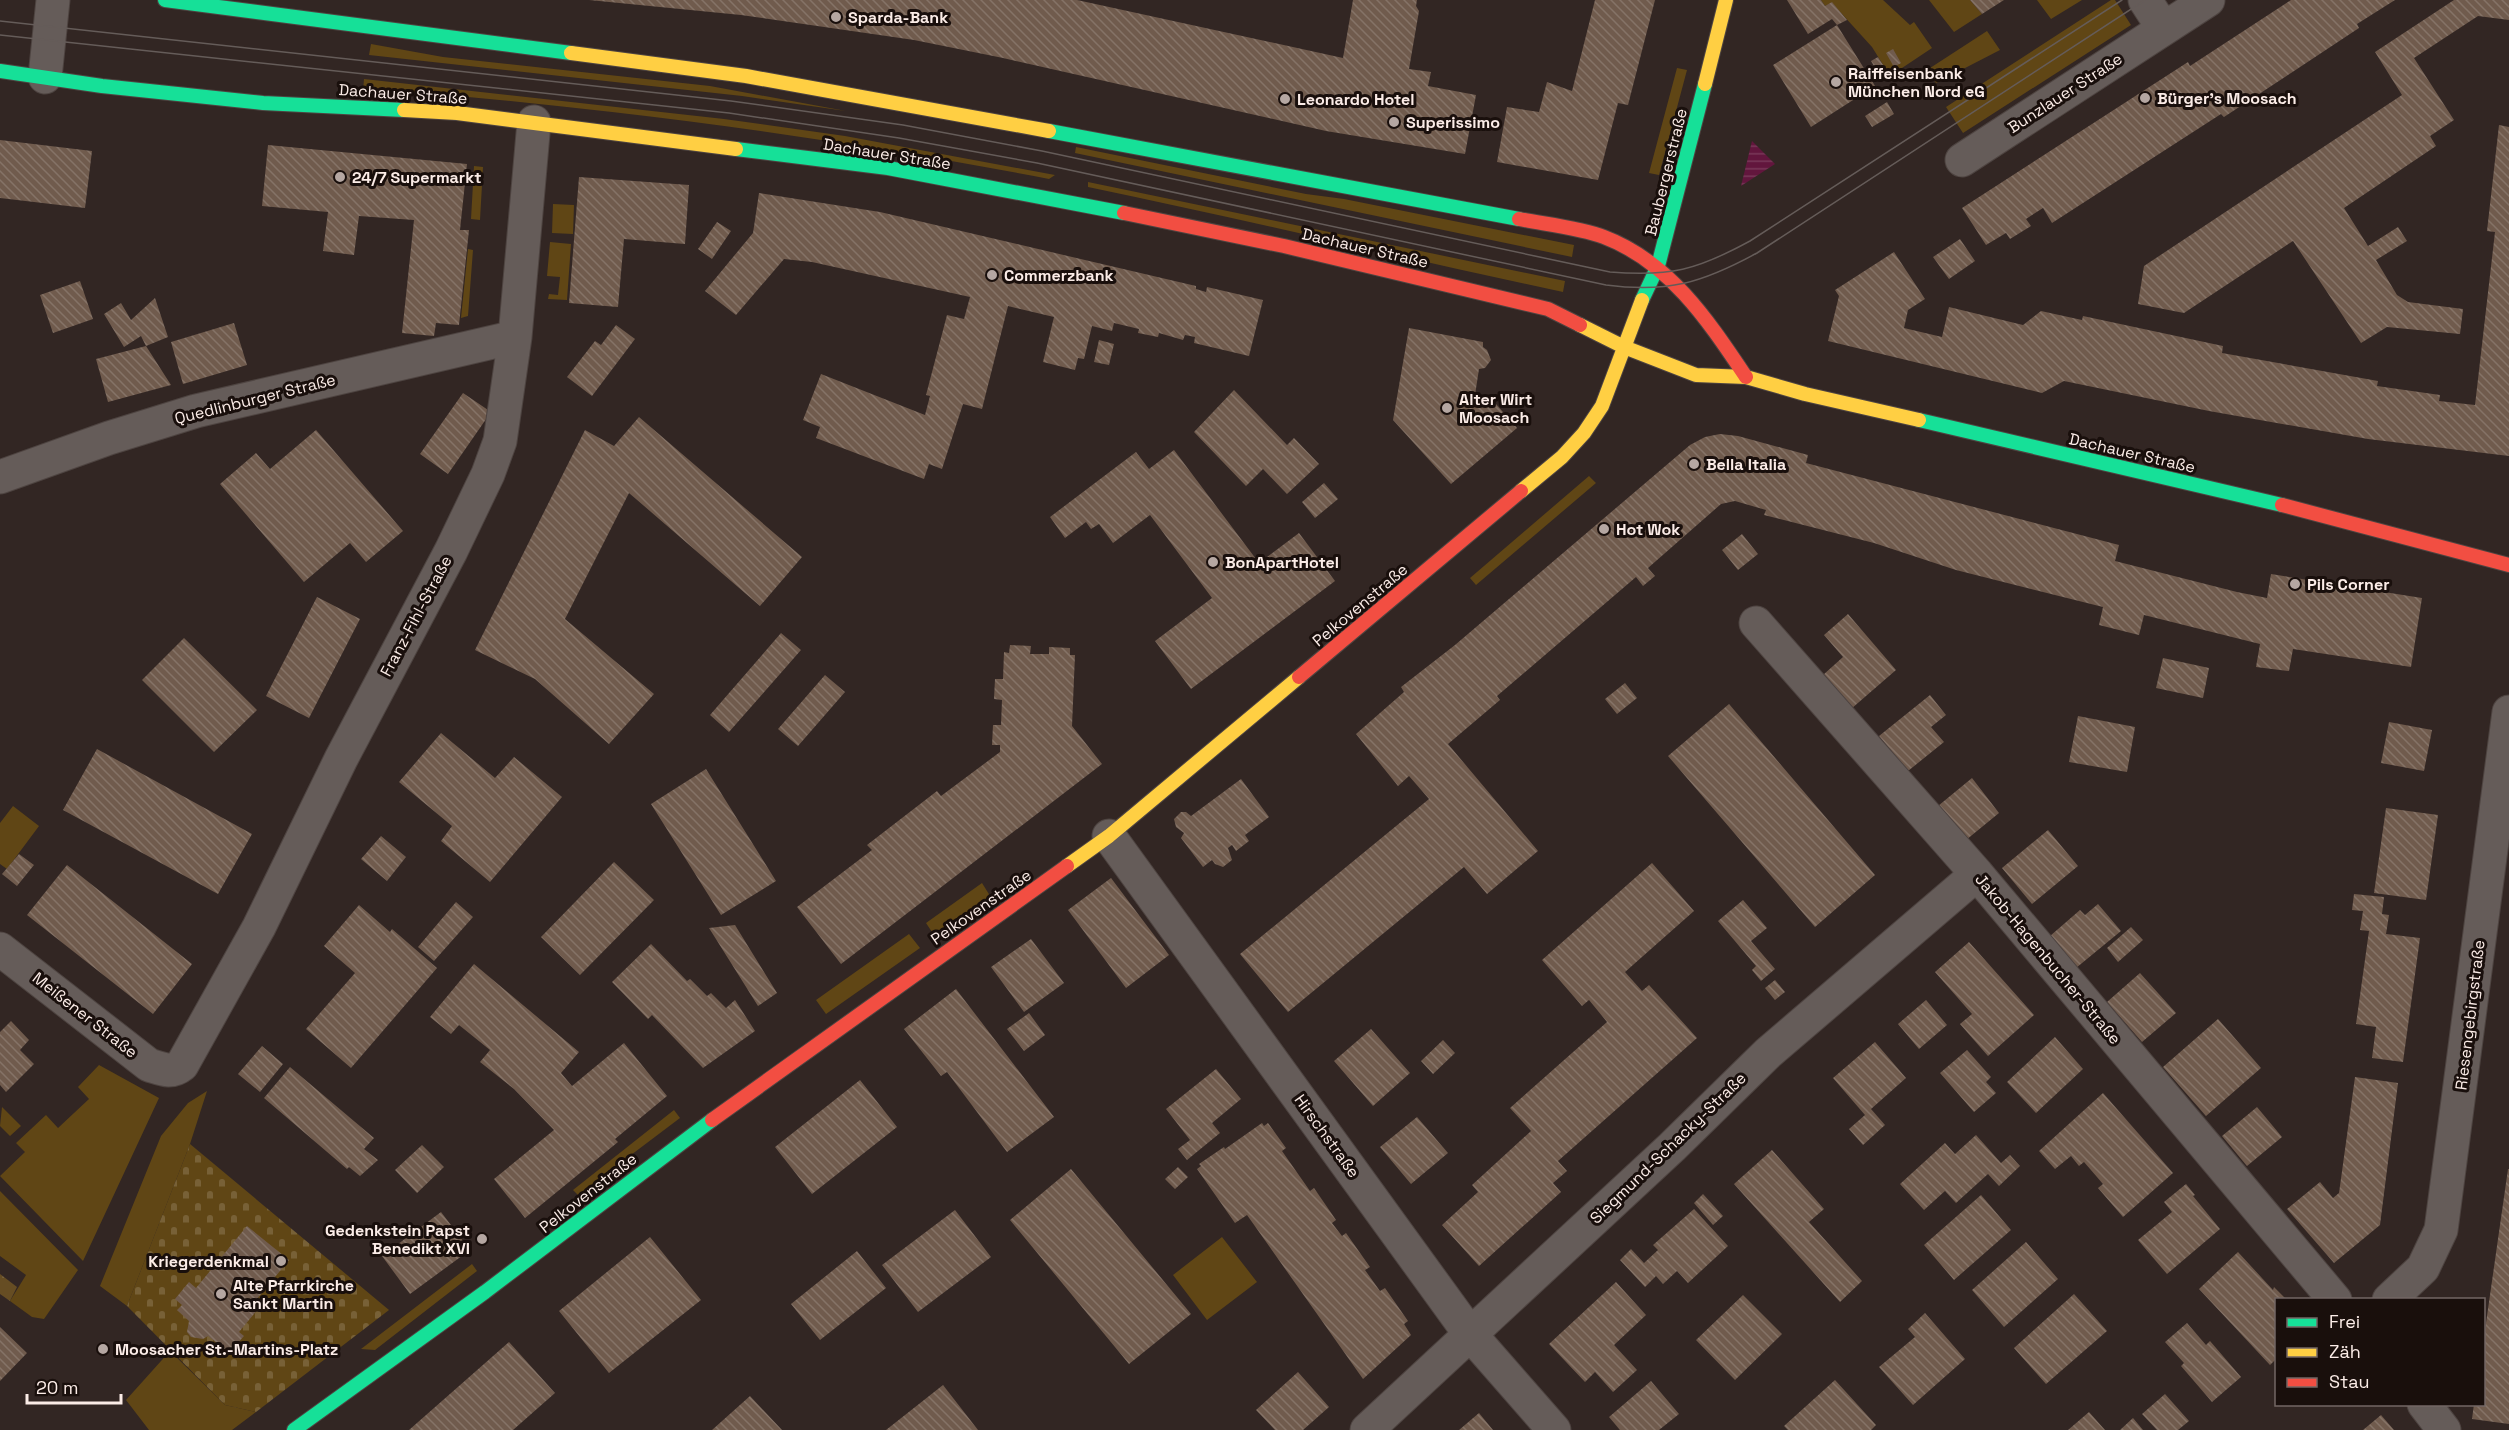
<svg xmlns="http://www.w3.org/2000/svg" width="2509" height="1430" viewBox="0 0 2509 1430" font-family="'Space Grotesk',sans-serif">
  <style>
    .green { fill: #604615 }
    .forest { fill: url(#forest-crowns) }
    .cemetery { fill: url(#cemetery-stones) }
    .water { fill: url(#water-rules) }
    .building { fill: url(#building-back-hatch) }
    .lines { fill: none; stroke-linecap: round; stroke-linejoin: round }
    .street-casing { stroke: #4e4441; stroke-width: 35 }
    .fast-casing { stroke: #4e4441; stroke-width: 16 }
    .slow-casing { stroke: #4e4441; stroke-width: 16 }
    .jam-casing { stroke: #4e4441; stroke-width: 16 }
    .street { stroke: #655c59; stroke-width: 33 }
    .fast { stroke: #16e098; stroke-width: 14 }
    .slow { stroke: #ffcf43; stroke-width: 14 }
    .jam { stroke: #f24e42; stroke-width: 14 }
    .tram { stroke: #655c59; stroke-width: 1.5 }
    .poi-dot { fill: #b5a7a2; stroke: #190f0c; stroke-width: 2 }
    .labels { text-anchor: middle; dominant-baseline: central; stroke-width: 6; stroke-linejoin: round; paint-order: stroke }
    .poi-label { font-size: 16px; font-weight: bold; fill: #fbece7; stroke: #190f0c; text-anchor: start }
    .street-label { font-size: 16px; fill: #fbece7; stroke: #190f0c }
  </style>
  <defs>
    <pattern id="forest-crowns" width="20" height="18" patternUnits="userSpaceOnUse" patternTransform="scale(1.5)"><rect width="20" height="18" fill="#664d23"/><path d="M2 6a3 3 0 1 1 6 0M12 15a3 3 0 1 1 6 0" fill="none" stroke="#7d6743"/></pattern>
    <pattern id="cemetery-stones" width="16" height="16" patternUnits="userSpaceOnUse" patternTransform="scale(1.5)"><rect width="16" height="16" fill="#604615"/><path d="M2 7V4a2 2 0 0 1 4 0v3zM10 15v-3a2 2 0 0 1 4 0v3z" fill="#786137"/></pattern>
    <pattern id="water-rules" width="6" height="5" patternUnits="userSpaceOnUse" patternTransform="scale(1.5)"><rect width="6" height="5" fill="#62163d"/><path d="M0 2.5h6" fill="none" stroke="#793859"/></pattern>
    <pattern id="building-back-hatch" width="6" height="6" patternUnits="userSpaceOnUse" patternTransform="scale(1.5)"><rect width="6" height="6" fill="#705b4d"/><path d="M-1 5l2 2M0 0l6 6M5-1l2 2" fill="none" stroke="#857367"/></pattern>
  </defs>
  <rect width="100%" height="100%" fill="#322623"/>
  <!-- green -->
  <path class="green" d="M1821,0H1883L1910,25L1914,22L1932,48L1890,76L1872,47L1832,3L1825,6Z
    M1929,0H1970L1982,14L1954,32Z
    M2037,0H2082L2051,19Z
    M2111,0H2115L2131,25L1963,133L1946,107Z
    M1987,31L2000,50L1936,83L1927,70Z
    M371,44L443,57L710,86L846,111L742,96L369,55Z
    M1677,68L1687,70L1659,175L1649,173Z
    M364,79L724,119L845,136L1055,175L1049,179C904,151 759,129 612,112C529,103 447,93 363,90Z
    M1076,147L1306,194L1344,199L1574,245L1572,257L1075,153Z
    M474,166L483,167L480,220L471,219Z
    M1088,182L1565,281L1563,292C1404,258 1247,220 1088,187Z
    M553,204L574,205L573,234L552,233Z
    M550,242L571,244L567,300L548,299L549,294L558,295L560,277L547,276Z
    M468,249L473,250L468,316L461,318Z
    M1589,476L1596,483L1476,585L1470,578Z
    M13,806L39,826L7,869L0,864V823Z
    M982,883L992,899L936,938L926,923Z
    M909,934L920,948L826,1014L816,1000Z
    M99,1065L159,1098L83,1261L0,1176L25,1152L16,1143L46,1115L58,1128L89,1099L78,1087Z
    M207,1091L190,1144L127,1306L100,1286L161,1136L188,1103Z
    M2,1107L21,1126L10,1136L0,1126Z
    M674,1110L680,1118L578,1195L573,1190Z
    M0,1191L78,1270L44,1319L32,1317L10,1301L26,1275L0,1256Z
    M1222,1237L1257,1282L1207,1320L1173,1275Z
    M472,1264L477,1271L375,1350L361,1349Z
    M170,1351L225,1405L256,1412L232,1430H149L126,1400Z"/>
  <!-- forest -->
  <path class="forest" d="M0,1274L17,1287L10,1301L0,1294Z"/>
  <!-- cemetery -->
  <path class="cemetery" d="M190,1144L389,1310L256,1412L225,1405L127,1306Z"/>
  <!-- water -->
  <path class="water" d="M1752,141L1775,164L1741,186Z"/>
  <!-- building -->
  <path class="building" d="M589,0H1077L1343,58L1353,0H1417L1416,6L1419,11L1409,69L1431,72L1428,86L1476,95L1465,154L1326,131L1003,58L914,40L741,15Z
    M1595,0H1655L1628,105L1618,103L1598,180L1497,162L1507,107L1539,112L1547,82L1572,91Z
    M1787,0H1821L1825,6L1832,2L1847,20L1837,25L1832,19L1808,34Z
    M1970,0H2004L1982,14Z
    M2291,0H2395L2357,24L2359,28L2291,73L2224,117L2221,114L2052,223L2043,208L2026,219L2031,226L2010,239L2006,233L1986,245L1962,208L2188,62L2190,66Z
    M2454,0H2509V20L2478,16L2414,58L2454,120L2430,136L2436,146L2344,208L2368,246L2398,227L2407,241L2376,260L2397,295L2408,302L2463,309L2460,334L2387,327L2361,343L2293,241L2184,313L2138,304L2144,266L2150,262L2402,95L2375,52Z
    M1837,25L1875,86L1811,127L1773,65Z
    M1893,49L1901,63L1894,67L1886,53Z
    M1878,57L1890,76L1882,80L1871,61Z
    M1887,102L1894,114L1872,127L1865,116Z
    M2499,125L2509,127V456L2368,439L2209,411L2064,381L2042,393L1828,341L1839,296L1835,290L1894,252L1925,299L1908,310L1904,328L1942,337L1949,307L2023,325L2041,311L2082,320L2083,316L2223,346L2222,353L2378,381L2377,386L2440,395L2439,401L2475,405L2495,232L2487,231Z
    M0,140L92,151L85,208L0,198Z
    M268,145L467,164L460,230H469L459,325L436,323L434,336L402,333L414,220L359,216L354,255L323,251L328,212L262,206Z
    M579,177L689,185L685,244L624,239L618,307L569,303Z
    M759,193L880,212L1196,286V289L1206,292L1207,287L1263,300L1249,356L1194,343L1195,337L1185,335L1183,340L1159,333L1158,337L1138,333L1139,329L1114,323L1112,331L1092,326L1084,359L1078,358L1075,370L1043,362L1054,317L1008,306L982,409L963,404L942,469L929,464L924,479L816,438L820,427L803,420L821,374L925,415L930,396L926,395L947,315L964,319L970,297L812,262L784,259L736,315L705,291L753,233Z
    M717,222L731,231L712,259L698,249Z
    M1960,239L1975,261L1949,279L1933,257Z
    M80,281L93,319L53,333L40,295Z
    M155,298L168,337L146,346L141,336L124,347L104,314L121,303L131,320Z
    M234,323L247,365L183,384L171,342Z
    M616,325L635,339L592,396L567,377L595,341L601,345Z
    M1409,328L1483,342V347L1487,350L1491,360L1485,368L1479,369L1475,395L1489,396L1517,428L1451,484L1393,420Z
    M1099,340L1114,344L1109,365L1094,362Z
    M146,346L171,385L108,402L96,359Z
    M1234,390L1287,445L1294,438L1319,464L1287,494L1263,469L1246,486L1194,432Z
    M463,393L491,412L448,474L420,454Z
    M639,417L802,557L760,606L629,493L565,619L654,694L609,744L535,679L475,650L585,430L614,446Z
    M316,430L403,531L366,562L350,543L304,582L220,484L256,453L270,469Z
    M1720,434L1738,436L1808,455L1806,463L2119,545L2115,561L2237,592L2267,598L2271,574L2422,598L2411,667L2293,649L2289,671L2256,667L2260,644L2144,615L2139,635L2099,625L2103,607L1956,570L1874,543L1764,515L1766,510L1735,501L1721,504L1648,568L1655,576L1643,586L1636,577L1497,696L1500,700L1448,744L1538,851L1487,894L1464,867L1288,1012L1240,954L1429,799L1409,776L1398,786L1356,734L1404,692L1401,687L1455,645L1690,445L1705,437Z
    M1174,450L1259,563L1299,533L1335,581L1191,689L1155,641L1212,598L1150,515L1113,543L1099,524L1091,529L1086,522L1065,538L1050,517L1136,452L1149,469Z
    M1324,483L1338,499L1315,518L1302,502Z
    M1742,534L1758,554L1738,570L1722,550Z
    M317,597L360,619L309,718L266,696Z
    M1848,614L1896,670L1851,709L1823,675L1843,657L1824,635Z
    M781,633L801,650L729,732L710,715Z
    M184,638L257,710L214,752L142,680Z
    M1010,645L1031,646L1030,654H1049V647L1070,648V655H1075L1072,726L1102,764L841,964L797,907L872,850L867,845L937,791L941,796L1000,752V745H992L993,725H1001L1002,700L994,699L995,679H1003L1004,652L1009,653Z
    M2163,658L2209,668L2203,698L2156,688Z
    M825,675L845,692L798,746L778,729Z
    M1625,683L1637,698L1617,714L1605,699Z
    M1930,695L1946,715L1931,727L1944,742L1908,771L1879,736Z
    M1729,704L1875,875L1815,927L1668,756Z
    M2078,716L2135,727L2127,772L2069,762Z
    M2389,722L2432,730L2424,771L2381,763Z
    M441,733L495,778L514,757L562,797L490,882L441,841L452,826L399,782Z
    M97,749L252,834L218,894L63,810Z
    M706,769L776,881L721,915L651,804Z
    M1972,778L1999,813L1966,840L1938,806Z
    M1241,779L1269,817L1245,835L1249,841L1236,851L1232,845L1228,848L1232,860L1223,867L1215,864L1212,860L1203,867L1181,838L1184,833L1176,827L1174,819L1181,812H1186L1191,816Z
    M2386,808L2438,815L2426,900L2374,893Z
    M2048,830L2078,866L2032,904L2002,868Z
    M381,836L406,857L387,881L361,859Z
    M19,854L34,865L17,886L2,874Z
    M614,862L654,900L580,975L541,937Z
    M1652,863L1694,911L1625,972L1642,991L1649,985L1697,1038L1558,1161L1567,1171L1553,1183L1561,1192L1479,1266L1442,1225L1478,1192L1472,1185L1531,1131L1510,1108L1607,1022L1589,1000L1582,1006L1542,960Z
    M67,865L192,964L153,1014L27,915Z
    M1111,878L1169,955L1126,988L1068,910Z
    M2354,894L2384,897L2382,914L2389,915L2386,934L2420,938L2403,1062L2372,1058L2376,1027L2356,1024L2369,931L2360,930L2363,911L2352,910Z
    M1743,900L1767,928L1751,941L1775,969L1761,981L1752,970L1756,966L1718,921Z
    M456,902L473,917L434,961L418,947Z
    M2098,904L2121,931L2076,968L2050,936L2080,910L2085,915Z
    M359,905L390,932L392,929L437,968L351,1068L306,1029L355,973L324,946Z
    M735,925L777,993L758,1006L709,928Z
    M2131,927L2143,940L2118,962L2107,948Z
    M1031,939L1064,983L1024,1012L991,967Z
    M1969,942L2034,1015L1988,1056L1960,1024L1972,1014L1935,972Z
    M651,944L687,981L690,979L707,996L711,993L726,1008L735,1000L755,1031L703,1068L652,1015L648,1019L612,982Z
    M474,964L579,1052L561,1073L572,1086L624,1043L667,1096L615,1139L618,1142L525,1218L494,1179L554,1130L514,1089L480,1062L490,1050L459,1025L451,1034L430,1017Z
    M2140,973L2176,1013L2142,1042L2107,1002Z
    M1775,980L1785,992L1775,1000L1765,988Z
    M956,989L1054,1117L1007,1152L947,1072L941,1076L904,1029Z
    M1926,1000L1947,1025L1919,1049L1898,1024Z
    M1029,1013L1045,1035L1024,1051L1007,1029Z
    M2218,1019L2261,1068L2206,1116L2163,1067Z
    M11,1021L29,1040L20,1050L34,1064L6,1092L0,1085V1032Z
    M1371,1029L1410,1073L1373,1106L1334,1061Z
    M2055,1037L2083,1069L2036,1113L2007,1082Z
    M1443,1040L1455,1053L1433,1074L1421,1061Z
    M1875,1042L1906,1078L1871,1109L1885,1125L1863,1145L1849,1129L1865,1115L1833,1078Z
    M262,1046L283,1064L260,1092L238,1074Z
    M1967,1050L1991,1077L1986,1082L1996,1093L1974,1112L1940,1073Z
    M290,1067L374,1138L364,1149L378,1160L360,1176L349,1167L347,1169L264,1098Z
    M1216,1069L1241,1099L1212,1123L1220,1133L1187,1160L1178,1149L1190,1140L1166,1109Z
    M2355,1077L2398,1083L2380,1225L2334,1263L2287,1209L2320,1182L2333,1198L2339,1193Z
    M860,1080L897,1127L812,1194L775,1147Z
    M2103,1093L2173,1173L2123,1217L2098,1188L2103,1184L2084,1162L2079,1166L2071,1156L2055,1169L2039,1151Z
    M2257,1107L2282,1137L2247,1166L2222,1136Z
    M1417,1117L1448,1153L1411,1184L1380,1147Z
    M1262,1123L1264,1126L1268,1123L1286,1148L1282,1151L1310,1191L1314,1188L1336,1220L1332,1223L1342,1236L1346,1233L1370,1267L1365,1270L1380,1291L1385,1288L1408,1321L1404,1324L1411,1335L1363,1379L1247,1215L1235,1223L1197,1169L1201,1166L1199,1164L1224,1147L1225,1149Z
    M1976,1135L2001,1163L2010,1155L2020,1166L1999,1186L1988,1174L1956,1203L1945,1191L1924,1210L1900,1184L1945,1143L1955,1154Z
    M422,1145L444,1167L417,1193L395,1170Z
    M1772,1150L1824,1209L1809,1222L1862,1281L1840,1302L1734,1184Z
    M1178,1167L1188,1177L1175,1189L1165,1179Z
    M1071,1169L1191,1314L1129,1364L1010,1220Z
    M2508,1169H2509V1424L2472,1419L2474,1404H2484V1337Z
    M2186,1184L2195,1195L2193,1196L2220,1229L2167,1274L2138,1240L2172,1212L2164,1202Z
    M1703,1194L1723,1216L1713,1225L1694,1203Z
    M1981,1195L2011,1230L1954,1280L1924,1245Z
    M1694,1209L1728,1246L1688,1283L1677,1271L1663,1284L1656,1276L1645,1287L1620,1260L1631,1249L1644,1263L1658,1250L1653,1245Z
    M955,1210L991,1257L918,1312L882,1265Z
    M441,1212L470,1250L410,1294L382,1256Z
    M247,1226L289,1260L252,1305L258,1309L239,1332L244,1336L229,1353L208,1336L203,1339L191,1337L187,1332L189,1321L177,1310L182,1305L175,1299L189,1282L196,1288Z
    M650,1237L701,1300L609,1373L559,1311Z
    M2026,1242L2058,1279L2004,1327L1972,1290Z
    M857,1251L886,1288L820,1340L791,1304Z
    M2238,1252L2273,1290L2274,1287L2286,1299L2276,1300V1359L2270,1365L2199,1289Z
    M1616,1282L1646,1315L1614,1345L1637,1370L1613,1392L1595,1372L1585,1382L1549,1344Z
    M2074,1294L2107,1331L2046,1384L2014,1348Z
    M1743,1295L1782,1334L1735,1380L1696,1340Z
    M1925,1313L1965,1359L1913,1405L1879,1367L1915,1337L1908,1329Z
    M2187,1323L2206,1345L2210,1341L2241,1377L2212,1402L2181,1366L2184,1363L2165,1342Z
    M0,1327L27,1353L0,1381Z
    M509,1342L555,1393L513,1430H409Z
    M1298,1372L1329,1407L1303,1430H1275L1256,1410Z
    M1835,1380L1876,1425L1871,1430H1788L1784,1426Z
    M1651,1381L1679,1414L1659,1430H1620L1609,1417Z
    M943,1385L978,1430H886Z
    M2165,1394L2189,1421L2178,1430H2157L2142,1414Z
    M750,1396L782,1430H712Z
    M2089,1412L2105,1430H2068Z
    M1479,1413L1493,1430H1459Z
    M2381,1415L2394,1430H2363Z
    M2133,1418L2143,1430H2120Z"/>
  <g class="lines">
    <defs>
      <path id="street" d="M2145,0L2156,17L2168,25
        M45,77L53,0
        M1962,160L2208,0
        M0,477L109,438L196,411L515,337
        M1756,623L1977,874L2335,1300
        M1109,836L1470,1334L1554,1430
        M0,949L149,1065C162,1069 171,1074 182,1065L259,927L341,759L451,551L488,474L500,441L515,337L534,122
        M2389,1300L2423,1268L2441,1230L2509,712
        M2424,1404L2444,1430
        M1367,1430L1672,1147L1768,1053L1977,874"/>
      <path id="fast" d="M165,0L571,53
        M0,71L102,86L263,103L404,110
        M1049,131L1519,219
        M736,149L888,168L1124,213
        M1642,300L1658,266L1705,84
        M1919,420L2282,505
        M294,1430L485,1292L712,1120"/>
      <path id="slow" d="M571,53L746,76L1049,131
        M1705,84L1726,0
        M404,110L457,113L736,149
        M1580,325L1624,347L1696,375L1746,377L1805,394L1919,420
        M1521,491L1562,457L1584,433L1602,406L1642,300
        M1067,866L1109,836L1299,677"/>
      <path id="jam" d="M1124,213L1284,246L1548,309L1580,325
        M1519,219C1544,224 1581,228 1604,237C1670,262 1709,322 1746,377
        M2282,505L2509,565
        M1299,677L1521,491
        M712,1120L1067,866"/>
    </defs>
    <!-- street casing -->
    <use href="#street" class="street-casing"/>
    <!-- fast casing -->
    <use href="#fast" class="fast-casing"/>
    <!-- slow casing -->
    <use href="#slow" class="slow-casing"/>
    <!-- jam casing -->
    <use href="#jam" class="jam-casing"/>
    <!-- street -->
    <use href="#street" class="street"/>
    <!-- fast -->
    <use href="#fast" class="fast"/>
    <!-- slow -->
    <use href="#slow" class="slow"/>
    <!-- jam -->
    <use href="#jam" class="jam"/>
    <!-- tram -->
    <path class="tram" d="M0,21L731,101L903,125L1042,151L1610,272C1670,277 1697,270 1750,241L2122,0
      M0,35L729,113L899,138L1037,163L1606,285C1668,293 1702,283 1757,253L2145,0"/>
  </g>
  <!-- markers -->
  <g class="poi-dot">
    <circle cx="836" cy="17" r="6"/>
    <circle cx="1836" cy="82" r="6"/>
    <circle cx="2145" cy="98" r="6"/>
    <circle cx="1285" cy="99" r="6"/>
    <circle cx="1394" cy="122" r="6"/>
    <circle cx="340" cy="177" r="6"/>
    <circle cx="992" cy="275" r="6"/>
    <circle cx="1447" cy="408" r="6"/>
    <circle cx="1694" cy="464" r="6"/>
    <circle cx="1604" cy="529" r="6"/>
    <circle cx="1213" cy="562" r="6"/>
    <circle cx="2295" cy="584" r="6"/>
    <circle cx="482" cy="1239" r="6"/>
    <circle cx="281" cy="1261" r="6"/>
    <circle cx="221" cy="1294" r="6"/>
    <circle cx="103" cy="1349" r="6"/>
  </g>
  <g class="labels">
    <!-- poi labels -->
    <g class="poi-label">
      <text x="848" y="17">Sparda-Bank</text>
      <text x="1848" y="73">Raiffeisenbank<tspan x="1848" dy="18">München Nord eG</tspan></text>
      <text x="2157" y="98">Bürger's Moosach</text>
      <text x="1297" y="99">Leonardo Hotel</text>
      <text x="1406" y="122">Superissimo</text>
      <text x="352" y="177">24/7 Supermarkt</text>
      <text x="1004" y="275">Commerzbank</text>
      <text x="1459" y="399">Alter Wirt<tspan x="1459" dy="18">Moosach</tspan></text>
      <text x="1706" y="464">Bella Italia</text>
      <text x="1616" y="529">Hot Wok</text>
      <text x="1225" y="562">BonApartHotel</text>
      <text x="2307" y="584">Pils Corner</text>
      <text x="470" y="1230" text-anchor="end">Gedenkstein Papst<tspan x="470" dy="18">Benedikt XVI</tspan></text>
      <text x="269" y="1261" text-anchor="end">Kriegerdenkmal</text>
      <text x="233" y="1285">Alte Pfarrkirche<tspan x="233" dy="18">Sankt Martin</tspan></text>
      <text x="115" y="1349">Moosacher St.-Martins-Platz</text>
    </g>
    <!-- street labels -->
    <g class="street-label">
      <text transform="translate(2065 93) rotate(-33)">Bunzlauer Straße</text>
      <text transform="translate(403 94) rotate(4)">Dachauer Straße</text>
      <text transform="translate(887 154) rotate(9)">Dachauer Straße</text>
      <text transform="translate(1666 172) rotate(-76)">Baubergerstraße</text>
      <text transform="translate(1365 248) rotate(13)">Dachauer Straße</text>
      <text transform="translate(255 399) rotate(-14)">Quedlinburger Straße</text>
      <text transform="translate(2132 453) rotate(13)">Dachauer Straße</text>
      <text transform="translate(1360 605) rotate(-40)">Pelkovenstraße</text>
      <text transform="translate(416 616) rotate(-62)">Franz-Fihl-Straße</text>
      <text transform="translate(981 907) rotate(-35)">Pelkovenstraße</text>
      <text transform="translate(2048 959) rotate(50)">Jakob-Hagenbucher-Straße</text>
      <text transform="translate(85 1015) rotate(38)">Meißener Straße</text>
      <text transform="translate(2470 1015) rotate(-83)">Riesengebirgstraße</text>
      <text transform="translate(1327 1136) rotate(54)">Hirschstraße</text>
      <text transform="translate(1668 1148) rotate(-44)">Siegmund-Schacky-Straße</text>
      <text transform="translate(588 1193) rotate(-38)">Pelkovenstraße</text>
    </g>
  </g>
  <!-- legend -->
  <rect x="2275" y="1298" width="210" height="108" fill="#190f0c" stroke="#736764" stroke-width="1.5"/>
  <rect x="2287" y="1318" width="30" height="9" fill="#16e098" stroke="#736764" stroke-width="1.5"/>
  <text x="2329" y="1328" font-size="18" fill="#fbece7">Frei</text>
  <rect x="2287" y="1348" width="30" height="9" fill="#ffcf43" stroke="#736764" stroke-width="1.5"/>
  <text x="2329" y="1358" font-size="18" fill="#fbece7">Zäh</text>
  <rect x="2287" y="1378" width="30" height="9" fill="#f24e42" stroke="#736764" stroke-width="1.5"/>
  <text x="2329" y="1388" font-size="18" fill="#fbece7">Stau</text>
  <!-- scale -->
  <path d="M27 1394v9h94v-9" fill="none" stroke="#fbece7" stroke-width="3"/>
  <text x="36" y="1394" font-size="18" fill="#fbece7" stroke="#190f0c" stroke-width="4.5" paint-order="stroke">20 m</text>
</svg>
